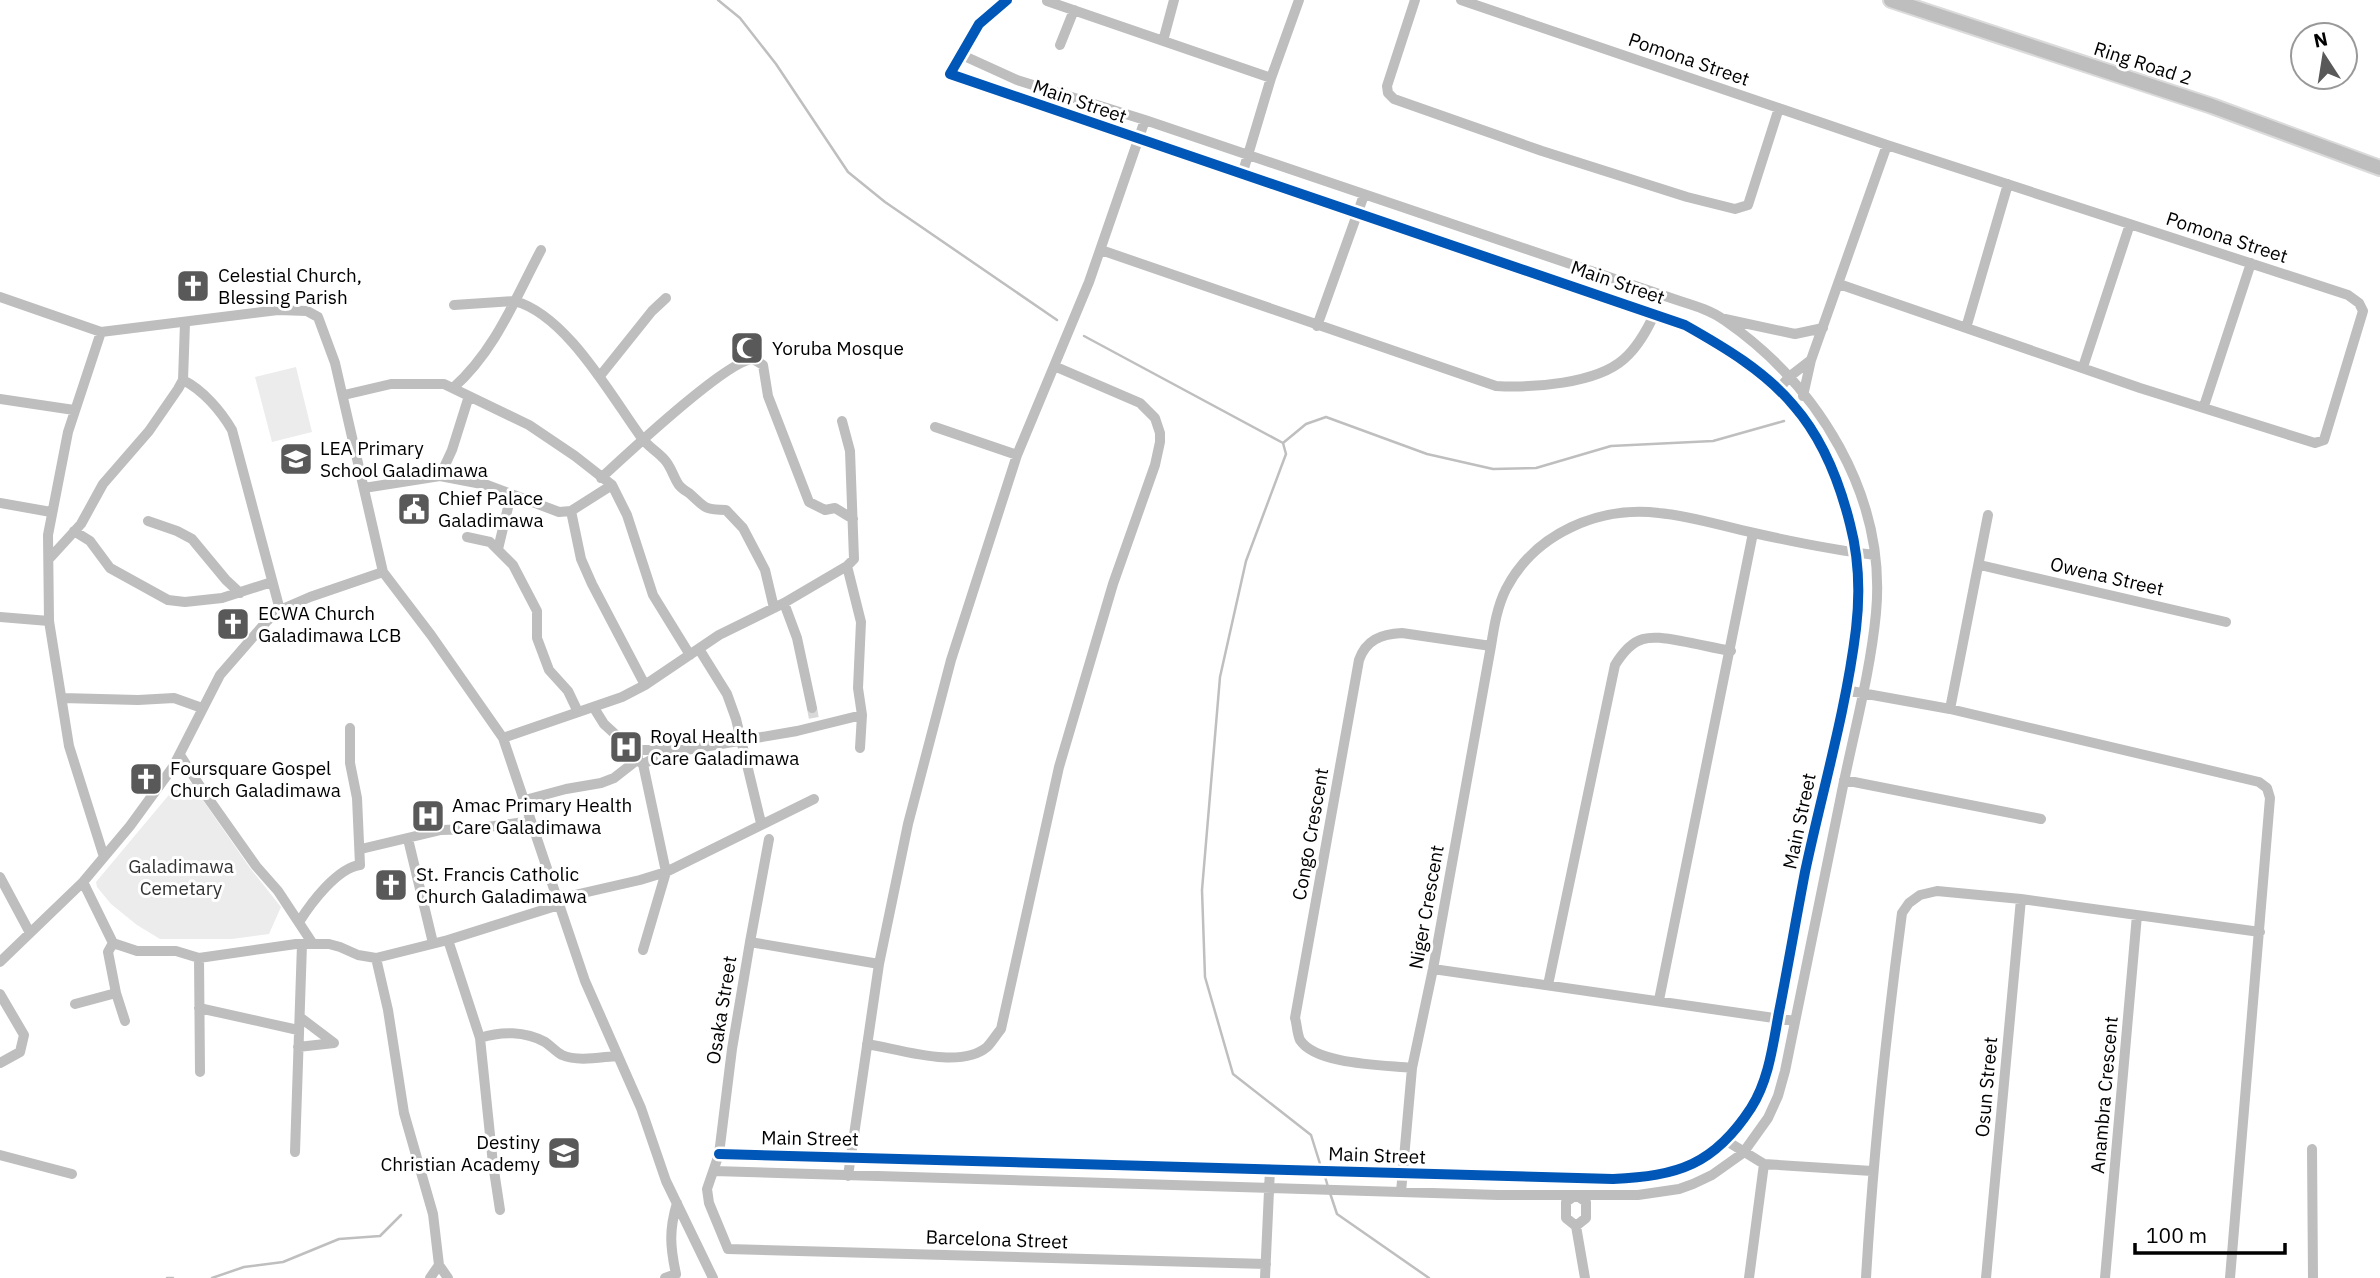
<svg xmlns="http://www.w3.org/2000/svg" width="2380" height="1278" viewBox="0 0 2380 1278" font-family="'IBM Plex Sans',sans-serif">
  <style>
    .green { fill: #ececec }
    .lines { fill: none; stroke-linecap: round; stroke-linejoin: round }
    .stream { stroke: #bfbfbf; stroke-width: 2.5 }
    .minor-tunnel { stroke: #d9d9d9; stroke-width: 10; stroke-dasharray: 10 5; stroke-linecap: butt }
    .primary-casing { stroke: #dbdbdb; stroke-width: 18 }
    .minor { stroke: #bebebe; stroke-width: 10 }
    .primary { stroke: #bebebe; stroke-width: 14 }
    .cycleway-casing { stroke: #fff; stroke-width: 15 }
    .cycleway { stroke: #0057b8; stroke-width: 10 }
    .labels { text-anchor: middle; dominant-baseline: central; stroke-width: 6; stroke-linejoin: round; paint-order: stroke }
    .street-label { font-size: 19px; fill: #000; stroke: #fff }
    .poi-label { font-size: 19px; fill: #000; stroke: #fff; text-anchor: start }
    .park-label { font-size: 19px; fill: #333; stroke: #fff }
  </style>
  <rect width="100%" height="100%" fill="#fff"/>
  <!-- green -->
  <path class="green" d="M296,367L312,432L272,442L255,377Z
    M191,783L250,868L281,907L269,934L232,939H160L137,925L111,904L97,887L96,882L178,784Z"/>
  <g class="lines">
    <!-- stream -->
    <path class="stream" d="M718,0L740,18L776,64L848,172L885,202L1057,320
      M1084,336L1283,443L1286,454L1246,561L1220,677L1202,890L1205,977L1233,1074L1311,1135L1321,1167
      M1283,443L1306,424L1326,417L1427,454L1493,469L1536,468L1611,446L1713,441L1784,421
      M1324,1173L1328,1187
      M1330,1193L1337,1214L1429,1278
      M167,1278H173
      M212,1278L244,1267L283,1262L339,1239L380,1236L401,1215"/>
    <!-- minor-tunnel -->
    <path class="minor-tunnel" d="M812,708L814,719"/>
    <defs>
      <path id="primary" d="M1891,0L2212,106L2380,168"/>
    </defs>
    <!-- primary casing -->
    <use href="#primary" class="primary-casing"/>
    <!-- minor -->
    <path class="minor" d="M1415,0L1387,86L1388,93L1394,99L1542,151L1687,197L1735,209L1748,205L1779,108
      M1461,0L1887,145L2348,295L2359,303L2363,311L2324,440L2315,443L2140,388L1839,284
      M1047,1L1271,78
      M1163,41L1174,0
      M1060,45L1074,10
      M1242,175L1271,78L1299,0
      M1101,250L1496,386C1532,388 1596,384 1624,359C1638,347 1647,330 1655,313
      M0,297L101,332L278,310L307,311L318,317L335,363L383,572L431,635L503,738L585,981L641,1108L666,1181L713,1278
      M454,305L514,301C566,314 611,396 641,437C647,446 657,451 664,459C670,465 673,475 677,482C680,488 684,490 689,493C705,507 703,510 726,510L743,528L765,570L774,608
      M1725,319L1795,334L1823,328
      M1317,326L1364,195
      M1966,328L2008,184
      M101,332L68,432L48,535L49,621L69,746L104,857
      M2083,367L2130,224
      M600,376L652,311L666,298
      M183,380C203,390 221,411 232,430L280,610
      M453,388C495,351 515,299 541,250
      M1778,390L1789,377L1811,360
      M344,395L391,384H444L529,425L575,456L612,485L627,515L653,595L690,655
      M1803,396L1811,360L1887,145
      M0,399L74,410
      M2204,406L2251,263
      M935,427L1017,455
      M440,476L452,450L469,396
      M601,478C625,456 727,360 753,359L763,365L768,396L809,502L825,510L835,508L853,519
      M364,488L440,476L487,485L559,512L571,511L612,485
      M0,503L51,512
      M571,511L581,559L592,584L645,685
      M148,521L177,531L192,539L226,580L240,593
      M74,531L90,541L110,568L168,600L185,602L222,598L272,582
      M467,537L490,542L513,565L537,611V638L549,670L568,691L578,712
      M498,549L511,495
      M49,559L81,524L103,484L149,431L178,389L183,380L185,323
      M1980,565L2226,622
      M847,566L861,622L858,688L862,715L860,748
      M784,603L797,638L812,708
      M0,617L49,621
      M699,649L727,694L736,719L761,823
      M1845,690L1950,709L2259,782L2267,788L2270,798L2230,1278
      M62,698L138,700L174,698L202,708
      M594,708L604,724L616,735L641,750H686L797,731L862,715
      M1950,709L1988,515
      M503,738L622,697L645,685L719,635L784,603L847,566L854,559L850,451L842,421
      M180,755L203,791L256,866L278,891L313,944
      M637,760L643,764L666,872L643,950
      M643,764L669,751
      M1844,780L2041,819
      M525,800L566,789L601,783L614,778L637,760L638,756
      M408,839L433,943
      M361,849L441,830L473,829L531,821
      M0,877L30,933
      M83,882L113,943L137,951H176L199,958L296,944H329L340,947L358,955L376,958L448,940L559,905
      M557,899L640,880L666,872L814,799
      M299,922C311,903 337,868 360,865L357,798L350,763V728
      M448,940L480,1038L493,1164L500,1210
      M750,942L769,839
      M113,943L108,952L116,993L125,1021
      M199,958L200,1072
      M376,958L388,1010L404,1113L433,1214L439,1265L448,1278
      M0,962L83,882L130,826L173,767L220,675L267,621L280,610L310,597L383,572
      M879,964L750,942L732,1049L719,1154L707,1189L709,1203L728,1249L1266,1264
      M1433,969L1795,1021
      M1548,985L1615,665C1634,634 1648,635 1681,641C1698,644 1714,648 1731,651
      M0,994L24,1035L20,1052L0,1063
      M1659,1000L1753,533
      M75,1004L116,993
      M199,1008L298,1030
      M301,1018L334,1043
      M480,1038C501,1031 525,1031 545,1042C551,1046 556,1052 562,1055C578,1062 601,1057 617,1056
      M867,1044C899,1049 960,1070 987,1047C992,1042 996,1035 1001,1029L1059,767L1113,584L1155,465L1160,442V433L1155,418L1140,403L1054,366
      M298,1047L334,1043
      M1412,1068C1385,1065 1316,1065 1300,1040C1297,1034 1297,1024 1295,1018L1359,660C1366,640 1381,634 1402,633L1491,646
      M1725,1140L1764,1164L1872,1171
      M2312,1149L2313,1278
      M295,1152L302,944
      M719,1154L1613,1179C1678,1176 1714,1165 1751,1108C1769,1080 1773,1044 1779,1012C1788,966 1796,919 1805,872C1822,792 1846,711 1856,629C1860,595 1859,558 1850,524C1840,484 1822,438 1794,406C1765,371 1724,347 1685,325L950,74L979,24L1007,0
      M0,1155L72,1174
      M714,1171L1498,1195H1638L1679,1189L1693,1184L1712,1175L1743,1153L1768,1118L1778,1096L1785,1071C1803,981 1821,891 1840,801C1852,739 1870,676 1876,613C1887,496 1818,385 1724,320C1708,308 1684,303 1665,296L1145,120L1017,80L962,55
      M848,1176L879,964L908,824L951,660L1017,455L1089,282L1145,120
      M1401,1192L1412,1068L1433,969L1491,646C1494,627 1497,607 1506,589C1535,533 1599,506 1659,513C1691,516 1722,526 1754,533C1794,542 1834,550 1875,555
      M1576,1195L1586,1202V1218L1576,1226L1566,1218V1202Z
      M1576,1226L1585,1278
      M430,1278L439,1265
      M665,1278L676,1274C670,1246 669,1230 677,1203
      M1265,1278L1270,1169
      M1749,1278L1764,1164
      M1866,1278C1873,1156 1886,1034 1902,913L1909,903L1920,895L1937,891L2021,899L2260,932
      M1986,1278L2021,899
      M2105,1278L2137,915"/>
    <!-- primary -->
    <use href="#primary" class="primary"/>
    <defs>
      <path id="cycleway" d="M719,1154L1613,1179C1678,1176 1714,1165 1751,1108C1769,1080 1773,1044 1779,1012C1788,966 1796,919 1805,872C1822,792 1846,711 1856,629C1860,595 1859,558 1850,524C1840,484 1822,438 1794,406C1765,371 1724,347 1685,325L950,74L979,24L1007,0"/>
    </defs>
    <!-- cycleway casing -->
    <use href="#cycleway" class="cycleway-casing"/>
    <!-- cycleway -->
    <use href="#cycleway" class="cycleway"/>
  </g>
  <!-- icons -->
  <defs>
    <symbol id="church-square" viewBox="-11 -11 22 22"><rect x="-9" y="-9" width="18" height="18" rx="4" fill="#595959" stroke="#fff"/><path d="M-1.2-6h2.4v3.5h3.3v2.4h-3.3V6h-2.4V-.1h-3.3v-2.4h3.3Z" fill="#fff"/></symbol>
    <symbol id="mosque-square" viewBox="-11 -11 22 22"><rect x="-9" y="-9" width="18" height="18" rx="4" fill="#595959" stroke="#fff"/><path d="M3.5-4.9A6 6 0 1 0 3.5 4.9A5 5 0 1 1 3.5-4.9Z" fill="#fff"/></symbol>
    <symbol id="school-square" viewBox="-11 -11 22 22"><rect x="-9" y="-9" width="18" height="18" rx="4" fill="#595959" stroke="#fff"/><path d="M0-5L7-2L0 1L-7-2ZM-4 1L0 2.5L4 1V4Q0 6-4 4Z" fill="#fff"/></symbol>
    <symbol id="civic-square" viewBox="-11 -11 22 22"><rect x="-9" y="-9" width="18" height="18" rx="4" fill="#595959" stroke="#fff"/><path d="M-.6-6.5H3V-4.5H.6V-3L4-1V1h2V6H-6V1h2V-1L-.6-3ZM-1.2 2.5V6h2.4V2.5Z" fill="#fff"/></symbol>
    <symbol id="hospital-square" viewBox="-11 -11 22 22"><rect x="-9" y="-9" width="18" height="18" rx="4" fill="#595959" stroke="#fff"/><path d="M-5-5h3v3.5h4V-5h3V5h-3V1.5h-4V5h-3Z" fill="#fff"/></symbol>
  </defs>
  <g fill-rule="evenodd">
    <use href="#church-square" x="174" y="267" width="38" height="38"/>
    <use href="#mosque-square" x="728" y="329" width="38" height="38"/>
    <use href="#school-square" x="277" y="440" width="38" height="38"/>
    <use href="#civic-square" x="395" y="490" width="38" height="38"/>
    <use href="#church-square" x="214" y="605" width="38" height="38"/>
    <use href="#hospital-square" x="607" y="728" width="38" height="38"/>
    <use href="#church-square" x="127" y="760" width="38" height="38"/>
    <use href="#hospital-square" x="409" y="797" width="38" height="38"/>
    <use href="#church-square" x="372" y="866" width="38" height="38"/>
    <use href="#school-square" x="545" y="1134" width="38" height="38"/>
  </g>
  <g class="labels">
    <!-- street labels -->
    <g class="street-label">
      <text transform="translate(1689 59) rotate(19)">Pomona Street</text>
      <text transform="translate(2143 63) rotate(18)">Ring Road 2</text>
      <text transform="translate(1080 101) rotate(19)">Main Street</text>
      <text transform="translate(2227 237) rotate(18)">Pomona Street</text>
      <text transform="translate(1618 282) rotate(19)">Main Street</text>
      <text transform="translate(2107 576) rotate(13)">Owena Street</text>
      <text transform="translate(1799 821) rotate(-78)">Main Street</text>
      <text transform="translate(1310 834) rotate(-80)">Congo Crescent</text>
      <text transform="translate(1426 907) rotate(-80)">Niger Crescent</text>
      <text transform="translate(721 1010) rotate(-81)">Osaka Street</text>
      <text transform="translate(1986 1087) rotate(-85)">Osun Street</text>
      <text transform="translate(2104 1095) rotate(-85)">Anambra Crescent</text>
      <text transform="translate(810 1138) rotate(1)">Main Street</text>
      <text transform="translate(1377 1155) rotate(2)">Main Street</text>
      <text transform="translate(997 1239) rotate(2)">Barcelona Street</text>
    </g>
    <!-- poi labels -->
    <g class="poi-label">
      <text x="218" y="275">Celestial Church,<tspan x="218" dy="22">Blessing Parish</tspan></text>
      <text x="772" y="348">Yoruba Mosque</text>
      <text x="320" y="448">LEA Primary<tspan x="320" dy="22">School Galadimawa</tspan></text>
      <text x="438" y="498">Chief Palace<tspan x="438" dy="22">Galadimawa</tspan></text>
      <text x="258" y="613">ECWA Church<tspan x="258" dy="22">Galadimawa LCB</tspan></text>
      <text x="650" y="736">Royal Health<tspan x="650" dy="22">Care Galadimawa</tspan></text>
      <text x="170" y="768">Foursquare Gospel<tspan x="170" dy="22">Church Galadimawa</tspan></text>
      <text x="452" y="805">Amac Primary Health<tspan x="452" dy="22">Care Galadimawa</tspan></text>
      <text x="416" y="874">St. Francis Catholic<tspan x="416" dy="22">Church Galadimawa</tspan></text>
      <text x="540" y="1142" text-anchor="end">Destiny<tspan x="540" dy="22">Christian Academy</tspan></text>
    </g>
    <!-- park labels -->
    <g class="park-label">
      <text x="181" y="866">Galadimawa<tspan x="181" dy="22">Cemetary</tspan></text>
    </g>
  </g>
  <!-- north arrow -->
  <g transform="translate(2324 56) rotate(348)"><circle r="33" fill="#ffffff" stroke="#999999" stroke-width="2"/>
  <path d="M0-5L12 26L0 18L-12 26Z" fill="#595959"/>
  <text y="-10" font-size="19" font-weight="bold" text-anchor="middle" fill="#000000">N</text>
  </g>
  <!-- scale -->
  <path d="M2135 1243v10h150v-10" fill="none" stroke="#000000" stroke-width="3.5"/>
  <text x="2146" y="1243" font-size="21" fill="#000000" stroke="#ffffff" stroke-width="5" paint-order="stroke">100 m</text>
</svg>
